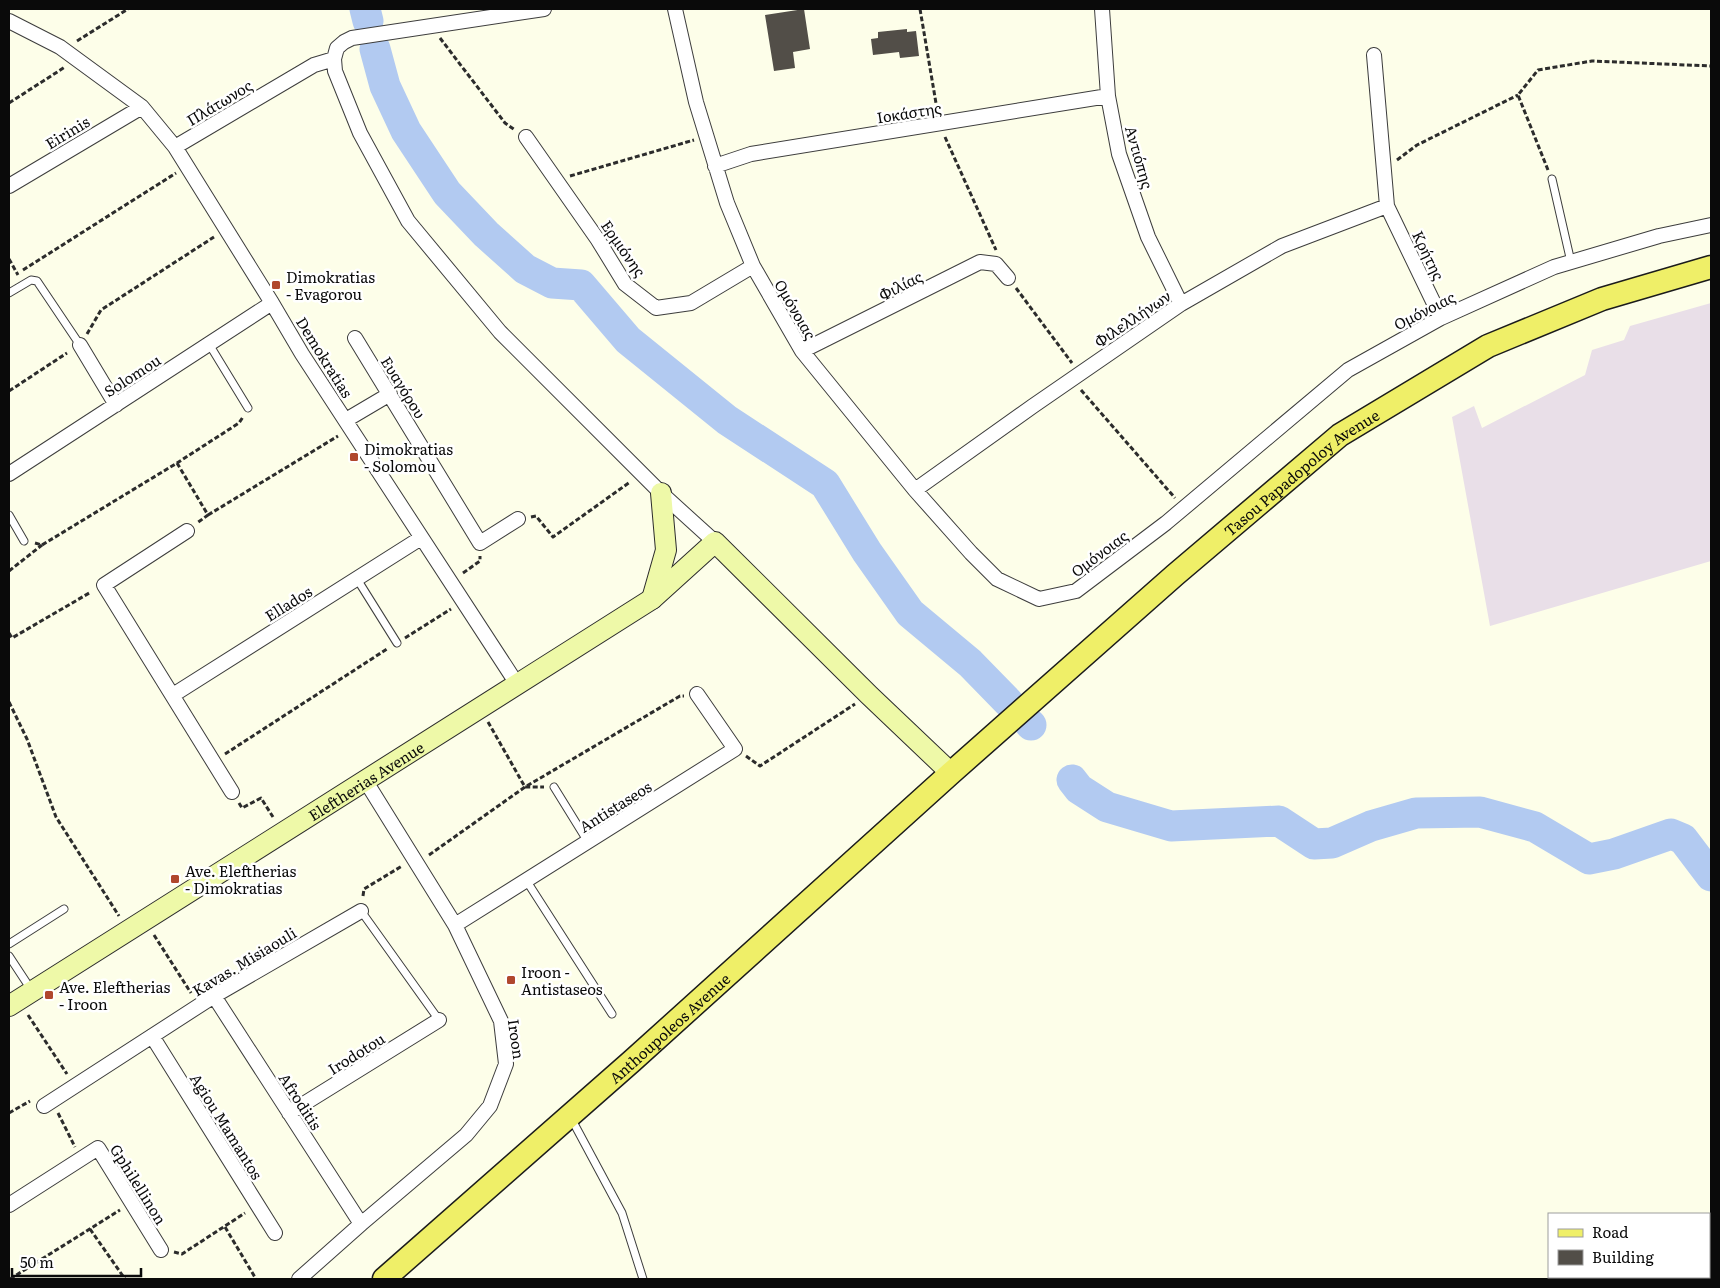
<svg xmlns="http://www.w3.org/2000/svg" width="1720" height="1288" viewBox="0 0 1720 1288" font-family="Literata,serif">
  <style>
    .industrial { fill: #e9dfe8 }
    .lines { fill: none; stroke-linecap: round; stroke-linejoin: round }
    .river { stroke: #b2caf1; stroke-width: 31 }
    .building { fill: #524e48 }
    .lane-casing { stroke: #3d3d3d; stroke-width: 9 }
    .street-casing { stroke: #3d3d3d; stroke-width: 16 }
    .secondary-casing { stroke: #2c2c2c; stroke-width: 22 }
    .primary-casing { stroke: #1b1b1b; stroke-width: 25 }
    .path { stroke: #2c2c2c; stroke-width: 3; stroke-dasharray: 5 2.5; stroke-linecap: butt }
    .lane { stroke: #fff; stroke-width: 7 }
    .street { stroke: #fff; stroke-width: 14 }
    .secondary { stroke: #eef9a8; stroke-width: 20 }
    .primary { stroke: #efef68; stroke-width: 22 }
    .poi-dot { fill: #b0472d; stroke: #fff; stroke-width: 2 }
    .labels { text-anchor: middle; dominant-baseline: central; stroke-width: 5; stroke-linejoin: round; paint-order: stroke }
    .street-label { font-size: 15px; fill: #0a0a0a; stroke: #fff }
    .poi-label { font-size: 15px; fill: #0a0a0a; stroke: #fff; text-anchor: start }
  </style>
  <rect width="100%" height="100%" fill="#fdfee9"/>
  <!-- industrial -->
  <path class="industrial" d="M1711,303V561L1490,626L1452,417L1474,406L1482,428L1585,375L1592,350L1624,340L1630,326Z"/>
  <g class="lines">
    <!-- river -->
    <path class="river" d="M365,9L368,21
      M375,49L385,86L406,131L447,193L486,234L525,269L552,283L581,285L628,340L727,420L825,484L867,552L910,613L970,663L1008,702
      M1030,724L1031,725
      M1072,780L1079,789L1107,807L1171,826L1279,821L1314,844L1332,843L1371,826L1416,813L1480,812L1535,827L1589,859L1614,854L1671,834L1683,839L1711,876"/>
  </g>
  <!-- building -->
  <path class="building" d="M804,9L810,49L793,52L795,68L774,71L765,15Z
    M907,29V32L916,31L919,56L900,58L899,52L873,55L871,39L878,38V32Z"/>
  <g class="lines">
    <defs>
      <path id="lane" d="M1552,179L1571,262
        M9,293L31,280L37,281L80,345
        M209,344L248,408
        M9,515L24,541
        M357,579L397,643
        M554,787L588,842
        M526,880L612,1014
        M361,911L439,1020
        M9,944L64,909
        M9,956L32,991
        M571,1118L622,1213L643,1279"/>
      <path id="street" d="M544,9L352,38L344,42L337,48L334,59L335,71L360,133L408,221L500,332L661,493L715,542
        M675,9L696,102L727,203L753,266L802,351L915,490L971,553L997,579L1039,599L1076,591L1166,523L1348,370L1441,318L1554,267L1659,236L1711,225
        M1102,9L1108,96L1119,154L1148,237L1181,304
        M9,21L60,47L142,107L175,147L272,303L302,354L517,684
        M1374,55L1387,206L1441,318
        M526,137L598,240L625,284L656,308L691,303L753,266
        M175,147L314,65L334,59
        M715,166L751,154L1108,96
        M9,186L142,107
        M355,338L480,543L518,519
        M80,345L116,405
        M802,351L980,262L996,264L1008,278
        M346,420L390,394
        M9,474L272,303
        M915,490L1033,406L1181,304L1282,246L1387,206
        M187,531L104,585L232,792
        M173,695L421,538
        M455,925L735,749L697,694
        M214,996L361,1224
        M152,1036L275,1233
        M44,1106L214,996L361,911
        M289,1113L439,1020
        M9,1205L98,1148L161,1250
        M299,1279L361,1224L466,1135L490,1106L506,1064L501,1021L455,925L365,780"/>
      <g id="secondary">
        <path d="M652,599L666,550L661,493"/>
        <path id="s1" d="M9,1006L652,599L715,542L869,695L951,773"/>
      </g>
      <g id="primary">
        <path id="s2" d="M384,1279L632,1061L951,773L1175,575L1340,435L1488,346L1602,299L1711,267"/>
      </g>
    </defs>
    <!-- lane casing -->
    <use href="#lane" class="lane-casing"/>
    <!-- street casing -->
    <use href="#street" class="street-casing"/>
    <!-- secondary casing -->
    <use href="#secondary" class="secondary-casing"/>
    <!-- primary casing -->
    <use href="#primary" class="primary-casing"/>
    <!-- path -->
    <path class="path" d="M920,9L937,109
      M440,38L505,123L515,130
      M77,41L128,9
      M9,103L65,67
      M945,137L996,250
      M1397,160L1417,145L1518,95
      M1548,170L1518,95L1538,70L1592,61L1711,66
      M570,176L694,140
      M9,259L18,275
      M23,270L176,173
      M1016,288L1072,363
      M87,334L101,310L214,237
      M1081,390L1175,498
      M9,391L67,353
      M177,463L208,515L197,523
      M208,515L338,436
      M531,517L536,516L553,537L630,482
      M35,543L42,545L177,463L239,423L243,417
      M9,571L42,545
      M463,573L480,561V556
      M9,633L12,638L91,592
      M405,638L451,609
      M9,702L27,739L56,817L119,916
      M488,722L525,787H544
      M225,754L387,649
      M746,756L760,766L855,704
      M239,803L242,808L261,798L273,817
      M429,855L525,787L680,696H684
      M363,896L364,889L402,866
      M154,935L191,993
      M28,1015L67,1074
      M9,1113L30,1101
      M58,1113L75,1147
      M225,1227L256,1279
      M90,1229L125,1279
      M174,1252L182,1254L245,1213
      M10,1279L120,1210"/>
    <!-- lane -->
    <use href="#lane" class="lane"/>
    <!-- street -->
    <use href="#street" class="street"/>
    <!-- secondary -->
    <use href="#secondary" class="secondary"/>
    <!-- primary -->
    <use href="#primary" class="primary"/>
  </g>
  <!-- markers -->
  <g class="poi-dot">
    <rect x="271" y="280" width="10" height="10" rx="2.5"/>
    <rect x="349" y="452" width="10" height="10" rx="2.5"/>
    <rect x="170" y="874" width="10" height="10" rx="2.5"/>
    <rect x="506" y="975" width="10" height="10" rx="2.5"/>
    <rect x="44" y="990" width="10" height="10" rx="2.5"/>
  </g>
  <g class="labels">
    <!-- street labels -->
    <g class="street-label">
      <text transform="translate(219 102) rotate(-31)">Πλάτωνος</text>
      <text transform="translate(909 112) rotate(-9)">Ιοκάστης</text>
      <text transform="translate(67 132) rotate(-31)">Eirinis</text>
      <text transform="translate(1140 157) rotate(74)">Αντιόπης</text>
      <text transform="translate(624 248) rotate(55)">Ερμιόνης</text>
      <text transform="translate(1429 255) rotate(64)">Κρήτης</text>
      <text transform="translate(900 285) rotate(-27)">Φιλίας</text>
      <text transform="translate(796 309) rotate(60)">Ομόνοιας</text>
      <text transform="translate(1424 310) rotate(-27)">Ομόνοιας</text>
      <text transform="translate(1132 318) rotate(-34)">Φιλελλήνων</text>
      <text transform="translate(325 357) rotate(58)">Demokratias</text>
      <text transform="translate(132 375) rotate(-33)">Solomou</text>
      <text transform="translate(404 387) rotate(58)">Ευαγόρου</text>
      <text stroke="none"><textPath href="#s2" startOffset="1222">Tasou Papadopoloy Avenue</textPath></text>
      <text transform="translate(1099 553) rotate(-37)">Ομόνοιας</text>
      <text transform="translate(288 603) rotate(-32)">Ellados</text>
      <text stroke="none"><textPath href="#s1" startOffset="422">Eleftherias Avenue</textPath></text>
      <text transform="translate(615 806) rotate(-32)">Antistaseos</text>
      <text transform="translate(244 961) rotate(-31)">Kavas. Misiaouli</text>
      <text stroke="none"><textPath href="#s2" startOffset="380">Anthoupoleos Avenue</textPath></text>
      <text transform="translate(517 1039) rotate(82)">Iroon</text>
      <text transform="translate(356 1053) rotate(-32)">Irodotou</text>
      <text transform="translate(301 1101) rotate(57)">Afroditis</text>
      <text transform="translate(227 1126) rotate(58)">Agiou Mamantos</text>
      <text transform="translate(139 1184) rotate(58)">Gphilellinon</text>
    </g>
    <!-- poi labels -->
    <g class="poi-label">
      <text x="286" y="276">Dimokratias<tspan x="286" dy="17">- Evagorou</tspan></text>
      <text x="364" y="448">Dimokratias<tspan x="364" dy="17">- Solomou</tspan></text>
      <text x="185" y="870">Ave. Eleftherias<tspan x="185" dy="17">- Dimokratias</tspan></text>
      <text x="521" y="971">Iroon -<tspan x="521" dy="17">Antistaseos</tspan></text>
      <text x="59" y="986">Ave. Eleftherias<tspan x="59" dy="17">- Iroon</tspan></text>
    </g>
  </g>
  <!-- border -->
  <rect width="1720" height="1288" fill="none" stroke="#0a0a0a" stroke-width="20"/>
  <!-- legend -->
  <rect x="1548" y="1213" width="162" height="65" fill="#ffffff" stroke="#9d9d9d"/>
  <rect x="1558" y="1229" width="25" height="8" fill="#efef68" stroke="#9d9d9d"/>
  <text x="1592" y="1238" font-size="15" fill="#0a0a0a">Road</text>
  <rect x="1558" y="1250" width="25" height="15" fill="#524e48" stroke="#9d9d9d"/>
  <text x="1592" y="1263" font-size="15" fill="#0a0a0a">Building</text>
  <!-- scale -->
  <path d="M12 1268v8h129v-8" fill="none" stroke="#0a0a0a" stroke-width="2.5"/>
  <text x="20" y="1268" font-size="15" fill="#0a0a0a" stroke="#ffffff" stroke-width="4" paint-order="stroke">50 m</text>
</svg>
